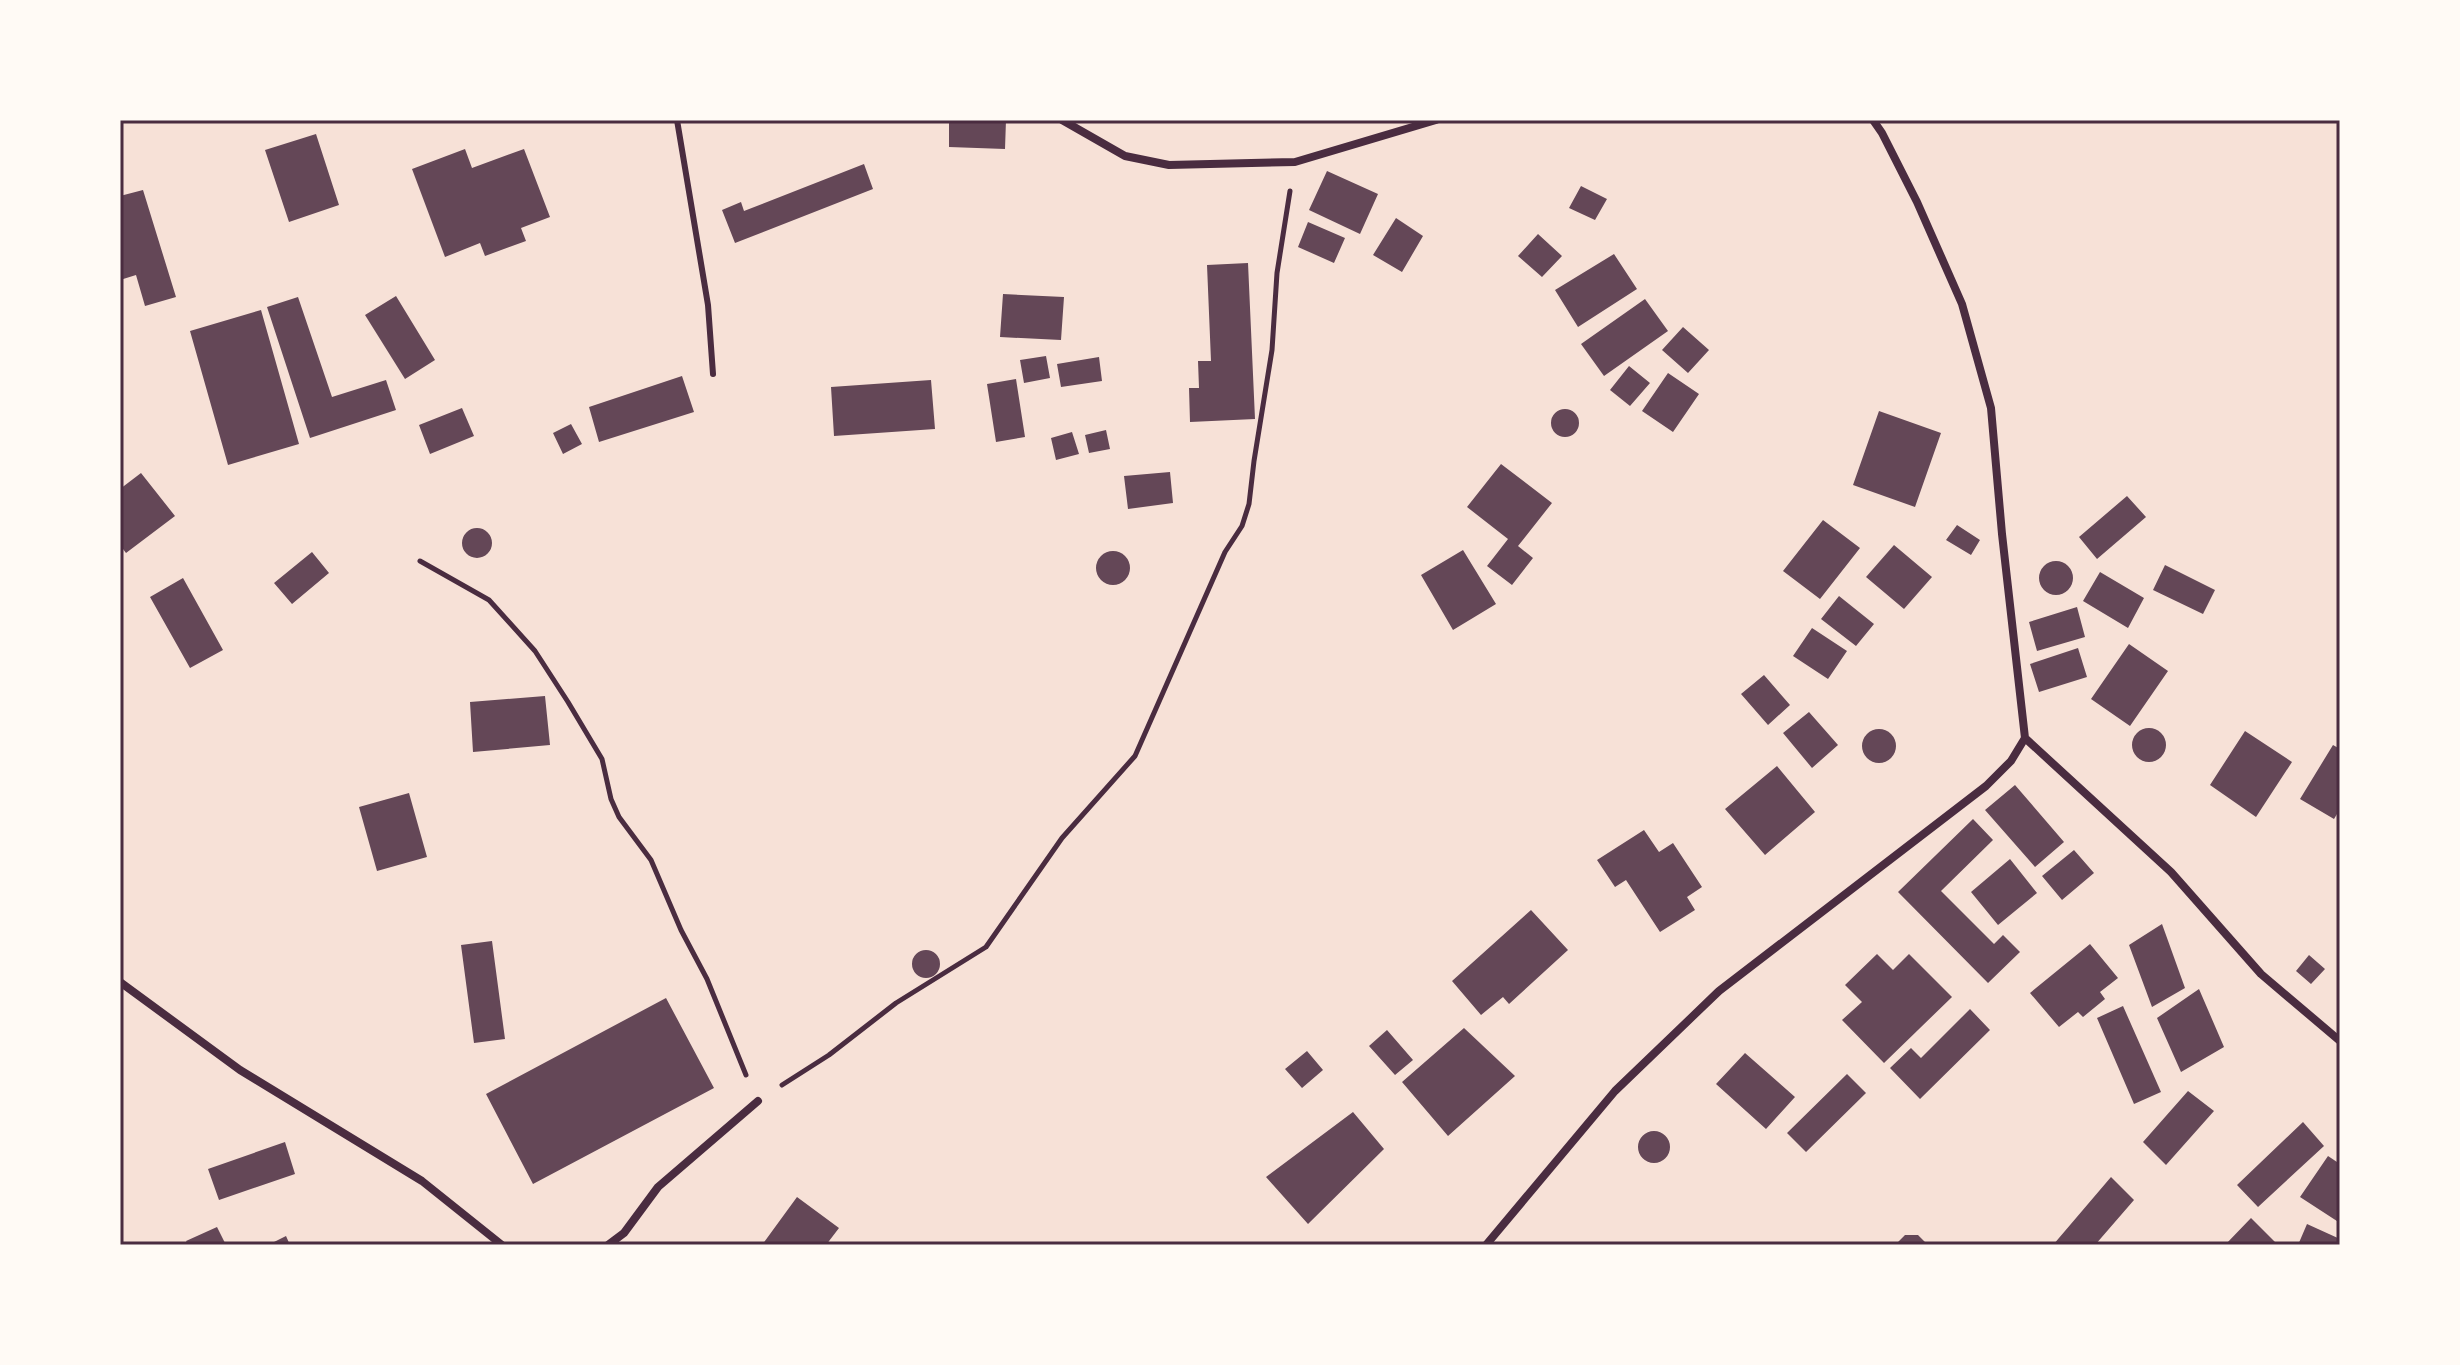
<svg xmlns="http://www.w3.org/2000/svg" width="2460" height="1365" viewBox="0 0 2460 1365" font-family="Cabin,sans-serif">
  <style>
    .building { fill: #644757 }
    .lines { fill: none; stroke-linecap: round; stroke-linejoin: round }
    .path { stroke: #4a2c40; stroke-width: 5 }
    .service { stroke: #4a2c40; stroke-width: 6 }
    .minor { stroke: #4a2c40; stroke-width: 8 }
    .neatline { fill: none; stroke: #4a2c40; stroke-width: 3 }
  </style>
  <rect width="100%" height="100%" fill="#f7e1d7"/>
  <!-- building -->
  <path class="building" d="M949,120H1006L1005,149L949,147Z
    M316,134L339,205L289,222L265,150Z
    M465,149L472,168L524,149L550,217L521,228L526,241L485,256L480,243L445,257L412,169Z
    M864,164L873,189L735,243L722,210L741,202L744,211Z
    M1327,171L1378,194L1360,234L1309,210Z
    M1581,186L1607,199L1595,220L1569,208Z
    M143,190L176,297L145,306L136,275L120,280V196Z
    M1396,218L1423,236L1402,272L1373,255Z
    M1308,222L1345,238L1334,263L1298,247Z
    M1538,234L1562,256L1542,277L1518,256Z
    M1614,254L1637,289L1578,327L1555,290Z
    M1248,263L1255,419L1190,422L1189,388H1199L1198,361H1211L1207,265Z
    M1003,294L1064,297L1061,340L1000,337Z
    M396,296L435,360L405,379L365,315Z
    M298,297L332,397L386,380L396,410L310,438L267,307Z
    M1645,299L1668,331L1604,376L1581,344Z
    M261,310L299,444L228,465L190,331Z
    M1683,327L1709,350L1688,373L1662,350Z
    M1046,356L1050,378L1024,383L1020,360Z
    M1099,357L1102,381L1061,387L1057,364Z
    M1629,366L1650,383L1630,406L1610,390Z
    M1668,373L1699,394L1673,432L1642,411Z
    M682,376L694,412L599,442L589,407Z
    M1016,379L1025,437L996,442L987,384Z
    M931,380L935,429L834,436L831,387Z
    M462,408L474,436L430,454L419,425Z
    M1551 423a14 14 0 1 1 28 0a14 14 0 1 1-28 0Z
    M1879,411L1941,433L1915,507L1853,485Z
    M571,424L582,444L563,454L553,433Z
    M1106,430L1110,449L1089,453L1085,435Z
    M1072,432L1079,454L1056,460L1051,438Z
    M1501,464L1552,503L1518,546L1533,558L1512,585L1487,566L1508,539L1467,507Z
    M1170,472L1173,503L1128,509L1124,476Z
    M141,473L175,516L126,553L120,545V489Z
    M2127,496L2146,517L2097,559L2079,537Z
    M1823,520L1860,548L1820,599L1783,571Z
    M1957,525L1980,540L1971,555L1946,540Z
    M462 543a15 15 0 1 1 30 0a15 15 0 1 1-30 0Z
    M1894,545L1932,577L1904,609L1866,577Z
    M1463,550L1496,604L1453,630L1421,575Z
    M1096 568a17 17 0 1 1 34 0a17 17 0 1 1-34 0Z
    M312,552L329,573L292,604L274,583Z
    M2039 578a17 17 0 1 1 34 0a17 17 0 1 1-34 0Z
    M2165,565L2215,590L2203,614L2153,590Z
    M2100,572L2144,598L2128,628L2083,601Z
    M183,578L223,650L190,668L150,597Z
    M1839,596L1874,624L1856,646L1821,619Z
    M2077,607L2085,637L2037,651L2029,622Z
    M1812,628L1847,651L1828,679L1793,656Z
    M2129,644L2168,671L2130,726L2091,699Z
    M2078,648L2087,677L2039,692L2030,664Z
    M1764,675L1790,705L1768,725L1741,694Z
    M545,696L550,745L473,752L470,702Z
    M1809,712L1838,745L1812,768L1783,733Z
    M2132 745a17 17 0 1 1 34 0a17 17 0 1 1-34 0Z
    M1862 746a17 17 0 1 1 34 0a17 17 0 1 1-34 0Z
    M2245,731L2292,762L2256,817L2210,785Z
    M2333,745L2340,749V809L2334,819L2300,799Z
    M1777,766L1815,812L1765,855L1725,809Z
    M2015,785L2064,842L2035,867L1985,810Z
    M409,793L427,857L377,871L359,807Z
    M1973,819L1993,840L1941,891L1994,944L2003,935L2020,952L1988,983L1898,892Z
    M1644,830L1659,852L1673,843L1702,887L1687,897L1695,910L1660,932L1626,880L1615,887L1597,860Z
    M2074,850L2094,873L2062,900L2042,876Z
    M2010,859L2037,893L1998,925L1971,892Z
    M1531,910L1568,950L1509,1004L1503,997L1481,1015L1452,981Z
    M2162,924L2185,988L2152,1007L2129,945Z
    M492,941L505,1039L474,1043L461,945Z
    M2090,944L2118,978L2100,992L2105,999L2083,1017L2078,1012L2059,1027L2030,993Z
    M912 964a14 14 0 1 1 28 0a14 14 0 1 1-28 0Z
    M1877,954L1893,970L1909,954L1952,997L1884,1063L1842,1020L1862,1002L1845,985Z
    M2309,955L2325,969L2311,984L2296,971Z
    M2199,989L2224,1047L2181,1072L2157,1018Z
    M666,998L714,1088L533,1184L486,1094Z
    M2123,1006L2161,1092L2134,1104L2097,1018Z
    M1970,1009L1990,1030L1920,1099L1890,1068L1911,1048L1921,1058Z
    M1464,1028L1515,1076L1448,1136L1402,1082Z
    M1387,1030L1413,1060L1395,1075L1369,1046Z
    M1307,1051L1323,1070L1302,1088L1285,1069Z
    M1745,1053L1795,1097L1766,1129L1716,1084Z
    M1847,1074L1866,1093L1806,1152L1787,1133Z
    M2188,1091L2214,1111L2166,1165L2143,1142Z
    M1353,1112L1384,1149L1308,1224L1266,1177Z
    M2303,1122L2324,1146L2258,1207L2237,1185Z
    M1638 1147a16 16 0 1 1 32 0a16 16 0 1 1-32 0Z
    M285,1142L295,1174L219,1200L208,1169Z
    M2328,1156L2340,1164V1223L2300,1197Z
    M2111,1177L2134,1200L2095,1245H2053Z
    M797,1197L839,1228L826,1245H762Z
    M2251,1218L2276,1243L2274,1245H2225Z
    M2307,1224L2340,1239V1245H2298Z
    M217,1227L226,1245H188L186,1241Z
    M1905,1235H1918L1928,1245H1895Z
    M286,1236L290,1245H268Z"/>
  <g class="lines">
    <!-- path -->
    <path class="path" d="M420,561L489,600L535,651L568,702L602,759L611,799L619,817L651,860L681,930L707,979L746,1075
      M782,1085L829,1055L896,1003L986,947L1062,838L1135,756L1225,552L1242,526L1249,504L1254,461L1272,350L1277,273L1290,191"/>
    <!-- service -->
    <path class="service" d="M677,120L708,305L713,374"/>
    <!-- minor -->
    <path class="minor" d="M1062,120L1125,156L1169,165L1295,162L1436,120
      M2025,738L2171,872L2261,974L2340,1041
      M120,982L240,1070L422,1181L502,1245
      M608,1245L624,1233L658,1187L758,1101
      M1486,1245L1615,1091L1719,991L1986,786L2011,761L2025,738L2002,534L1991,408L1962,304L1917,202L1882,133L1873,120"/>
  </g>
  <!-- border -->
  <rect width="2460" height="1365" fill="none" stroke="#fffaf5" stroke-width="244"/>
  <rect x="122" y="122" width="2216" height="1121" class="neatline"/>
</svg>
